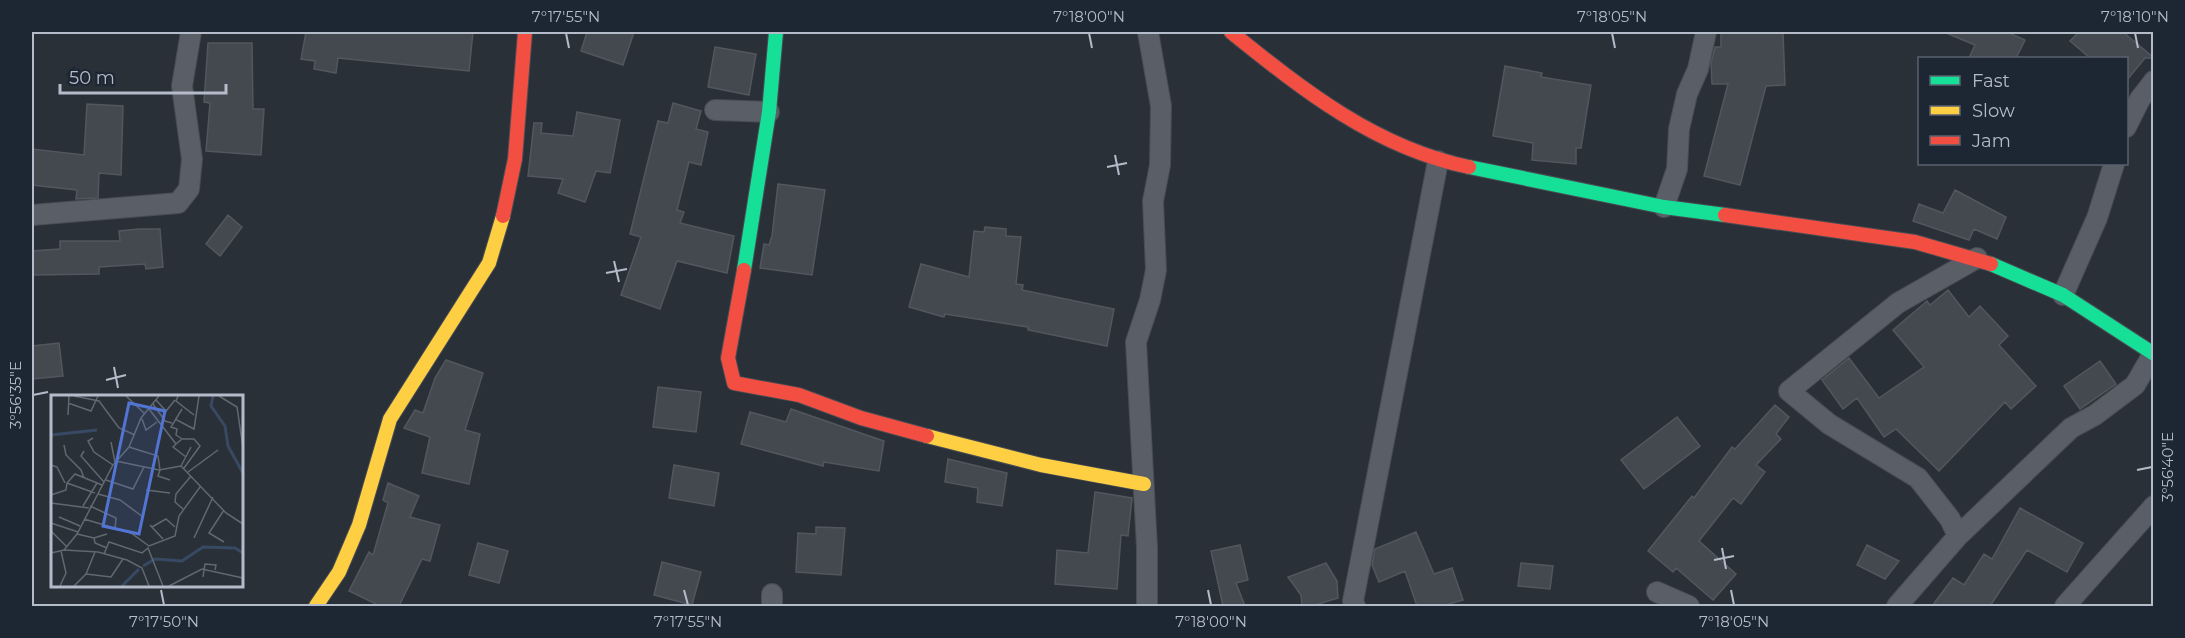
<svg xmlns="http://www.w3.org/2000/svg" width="2185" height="638" viewBox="0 0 2185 638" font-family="Montserrat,sans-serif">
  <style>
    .building { fill: #444950; stroke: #52575f; stroke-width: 1.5 }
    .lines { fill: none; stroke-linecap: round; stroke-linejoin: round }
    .street-casing { stroke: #484c53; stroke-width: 22 }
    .fast-casing { stroke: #484c53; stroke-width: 16 }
    .slow-casing { stroke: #484c53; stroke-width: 16 }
    .jam-casing { stroke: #484c53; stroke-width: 16 }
    .street { stroke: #5a5e66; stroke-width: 20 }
    .fast { stroke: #16e098; stroke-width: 14 }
    .slow { stroke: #ffcf43; stroke-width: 14 }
    .jam { stroke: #f24e42; stroke-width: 14 }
    .ticks { fill: none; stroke: #b4bcc9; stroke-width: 2 }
    .inset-river { fill: none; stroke: #384963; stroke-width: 3 }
    .inset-road { fill: none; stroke: #616872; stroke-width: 1.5 }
    .view { fill: #5274d3; fill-opacity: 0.15; stroke: #5274d3; stroke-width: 3 }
    .inset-edge { fill: none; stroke: #b4bcc9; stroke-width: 3 }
    .neatline { fill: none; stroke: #b4bcc9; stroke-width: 2 }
    .ticks-label { font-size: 15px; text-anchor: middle; fill: #b4bcc9 }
  </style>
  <rect width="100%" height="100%" fill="#2a3038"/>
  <!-- building -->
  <path class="building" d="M306,32H473L469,71L338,58L336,73L314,69L315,61L301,59Z
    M587,32H634L623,65L581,51Z
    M1721,32H1783L1785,85L1766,86L1740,185L1704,176L1728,84H1712L1711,63L1715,47H1721Z
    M1944,32H2007L2025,40L2016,58H1969L1975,45Z
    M2079,32H2123L2154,58H2145L2127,80V58H2090L2070,41Z
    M208,43H252L253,109H264L261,155L206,151L210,103L204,102Z
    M715,47L756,54L749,95L708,87Z
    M1505,66L1542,73L1541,77L1591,85L1581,148H1576V164L1532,160L1533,143L1493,136Z
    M673,103L701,111L696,129L708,132L701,165L689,162L677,210L684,212L680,223L734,236L727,273L677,261L660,309L621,295L641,237L630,234L658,121L668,123Z
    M87,104L123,106L121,175L99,173L98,198L76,199L77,190L32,185V149L84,155Z
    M577,112L620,120L610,173L596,171L585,202L558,193L563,179L528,176L534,123H542L541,133L573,136Z
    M778,184L825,190L812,275L760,268L764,244L769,245L772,236Z
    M1955,190L2006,217L1997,239L1974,229L1969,240L1913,221L1919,204L1943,213Z
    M228,215L242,227L220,256L206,244Z
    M985,227L1006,229V236L1021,237L1016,284L1023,285L1022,290L1114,309L1107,346L1028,330V327L945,314L944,317L909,307L921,264L969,277L974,231L984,232Z
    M139,229H160L163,267L146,269L145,264L99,267V274L32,275V251L60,249V241H120L119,231Z
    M1948,290L1969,317L1980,306L2008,336L1999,345L2036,386L2011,409L2005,402L1939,471L1896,429L1884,437L1857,398L1843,409L1822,380L1849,358L1879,398L1924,367L1893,330L1927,301L1930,305Z
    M59,343L63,376L32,379V346Z
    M446,360L483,373L465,430L480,434L469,484L422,473L430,437L404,428L415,410L423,413L435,378Z
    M2100,361L2116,384L2080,409L2064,386Z
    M658,387L701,392L696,432L653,427Z
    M1775,405L1789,417L1776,434L1781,439L1756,465L1765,472L1741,504L1733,498L1699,541L1736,574L1713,600L1676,568L1673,572L1648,551L1692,496L1694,498L1732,447L1735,449Z
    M791,409L884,441L879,471L824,462L823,466L741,444L750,412L786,422Z
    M1677,417L1700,446L1644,489L1621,460Z
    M948,459L1007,473L1002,506L977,502L978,488L945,482Z
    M674,465L719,473L714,506L669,498Z
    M388,483L419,496L410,517L440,525L430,561L422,559L399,606H380L349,591L369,552L373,555L388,503L383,500Z
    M1095,492L1132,498L1128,536L1121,535L1117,589L1055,584L1057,550L1088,553Z
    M2020,508L2083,543L2067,572L2027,550L1990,606H1932L1953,578L1964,585L1984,554L1992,559Z
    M816,527L845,528L841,575L796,572L798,533L816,534Z
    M1416,532L1434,574L1452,568L1463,600L1442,606H1417L1405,571L1379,582L1372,565L1375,549Z
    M478,543L508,551L499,583L469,575Z
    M1240,545L1248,580L1236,583L1245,606H1223L1211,551Z
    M1867,545L1899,561L1885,579L1857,565Z
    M662,562L701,572L692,605L654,595Z
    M1326,563L1337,581L1338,598L1312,606H1302L1301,595L1288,577Z
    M1521,563L1553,566L1550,589L1518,586Z"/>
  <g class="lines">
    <defs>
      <path id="street" d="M715,110L769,112
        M2126,127L2140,99L2154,81
        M1664,207L1677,169L1679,129L1687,94L1698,69L1706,32
        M32,215L178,203L189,189L192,159L182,86L191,32
        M2063,295L2097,218L2114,164
        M1958,536L1950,519L1918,478L1829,424L1789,391L1898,303L1977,258
        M1657,592L1689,606
        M772,594V606
        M1147,606V548L1136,342L1150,300L1156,270L1153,201L1160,165L1161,106L1148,32
        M1355,606L1353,601L1438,161
        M1897,606L1958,536L2071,428L2095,415L2135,385L2153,354
        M2065,606L2154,506"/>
      <path id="fast" d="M1469,167L1664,207L1725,215
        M1991,264L2063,295L2154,354
        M744,270L769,112L776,32"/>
      <path id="slow" d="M927,436L1041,465L1144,484
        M316,606L339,572L359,525L390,419L489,263L503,216"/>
      <path id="jam" d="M1231,32C1303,90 1376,148 1469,167
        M1725,215L1915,242L1991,264
        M503,216L515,159L525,32
        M744,270L728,358L734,383L799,395L861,418L927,436"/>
    </defs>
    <!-- street casing -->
    <use href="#street" class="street-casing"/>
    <!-- fast casing -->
    <use href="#fast" class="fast-casing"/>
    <!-- slow casing -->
    <use href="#slow" class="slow-casing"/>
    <!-- jam casing -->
    <use href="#jam" class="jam-casing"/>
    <!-- street -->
    <use href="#street" class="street"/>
    <!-- fast -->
    <use href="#fast" class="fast"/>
    <!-- slow -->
    <use href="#slow" class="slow"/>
    <!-- jam -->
    <use href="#jam" class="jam"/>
  </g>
  <!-- ticks -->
  <path class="ticks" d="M566,33L569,48M1089,33L1092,48M1612,33L1615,48M2135,33L2138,48M1115,155L1119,175M1107,167L1127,163M614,261L619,282M606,273L627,269M114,367L118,388M106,380L126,375M33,395L48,392M2137,470L2152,467M1722,548L1726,569M1714,560L1734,556M161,590L164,605M684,590L688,605M1208,590L1211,605M1731,590L1734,605"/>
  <!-- overview -->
  <g transform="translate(51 395)">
    <rect width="192" height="192" fill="#2a3038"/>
    <path class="inset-river" d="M162,1L160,11L174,31L177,51L192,78M0,40L46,35M92,171L104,164L131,166L152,152L184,153L192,158M71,191L88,174"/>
    <path class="inset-road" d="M23,1L48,6L68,33L84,40M75,1L93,18M127,1L125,6L143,20M168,1L186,12L192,53M105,5L115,16L124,5M17,8L40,16L47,1M102,9L114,26L121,28M98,14L125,49L122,52L135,62M131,14L120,32L126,34L125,40L131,44M17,20L18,1M91,24L95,35L106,27M124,24L143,34L148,1M42,43L37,46L43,57L62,70M60,47L64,67M125,49L131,44H143L149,51L133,73M13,50L15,60L30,75L33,83M78,52L107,61L109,75M33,56L30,61L53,87M65,66L108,75L130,71M0,70L6,72L14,88M130,71L175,118L192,129M130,71L140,52M109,75L107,81L119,85M137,77L167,55M55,85L82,94L93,72M16,88L44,98M95,95L119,98M47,99L69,105L92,122M0,100L15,95L16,88L24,79L51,90M0,108L38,113M32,111L46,88M39,111L65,123L64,134M132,114L124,107L125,99L140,81M173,115L158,138L173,147M8,122L29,131M33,124L80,138L98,151L124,141L128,121L149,92M0,128L27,137M99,130L112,144M101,132L115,124L124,132M0,136L16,152M26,139L43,143L56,139M43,143L44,148L56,153M143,143L162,102M13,155L47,157L76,165L91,173L98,191M0,158L13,155L26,139L62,70L78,52L90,23L108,1M53,159L58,147L91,158L97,153L112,191M35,179L60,182L72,164M152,182L154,169L165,170L164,175M9,191L15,178L10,156M23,191L35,179L44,157M118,191L151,174L192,183"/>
    <path class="view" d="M78,8L114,16L88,139L52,131Z"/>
    <rect width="192" height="192" class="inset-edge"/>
  </g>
  <!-- border -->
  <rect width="2185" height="638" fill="none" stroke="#1d2633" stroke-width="66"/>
  <!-- legend -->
  <rect x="1918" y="57" width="210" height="108" fill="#1d2633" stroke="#59626f" stroke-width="1.5"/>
  <rect x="1930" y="76" width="30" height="9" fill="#16e098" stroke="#59626f" stroke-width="1.5"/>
  <text x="1972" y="87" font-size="18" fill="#b4bcc9">Fast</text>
  <rect x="1930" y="106" width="30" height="9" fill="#ffcf43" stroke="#59626f" stroke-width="1.5"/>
  <text x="1972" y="117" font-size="18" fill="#b4bcc9">Slow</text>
  <rect x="1930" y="136" width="30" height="9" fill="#f24e42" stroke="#59626f" stroke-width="1.5"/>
  <text x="1972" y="147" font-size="18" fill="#b4bcc9">Jam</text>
  <!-- scale -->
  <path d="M60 84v9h166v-9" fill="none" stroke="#b4bcc9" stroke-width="3"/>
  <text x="69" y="84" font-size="18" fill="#b4bcc9" stroke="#1d2633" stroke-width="4.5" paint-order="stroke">50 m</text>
  <rect x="33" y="33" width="2119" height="572" class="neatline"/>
  <g class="ticks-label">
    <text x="566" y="22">7°17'55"N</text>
    <text x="1089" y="22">7°18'00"N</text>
    <text x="1612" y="22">7°18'05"N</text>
    <text x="2135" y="22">7°18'10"N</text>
    <text transform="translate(16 395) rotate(-90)" y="5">3°56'35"E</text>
    <text transform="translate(2168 467) rotate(-90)" y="5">3°56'40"E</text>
    <text x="164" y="627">7°17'50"N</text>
    <text x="688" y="627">7°17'55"N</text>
    <text x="1211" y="627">7°18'00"N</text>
    <text x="1734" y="627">7°18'05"N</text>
  </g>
</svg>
